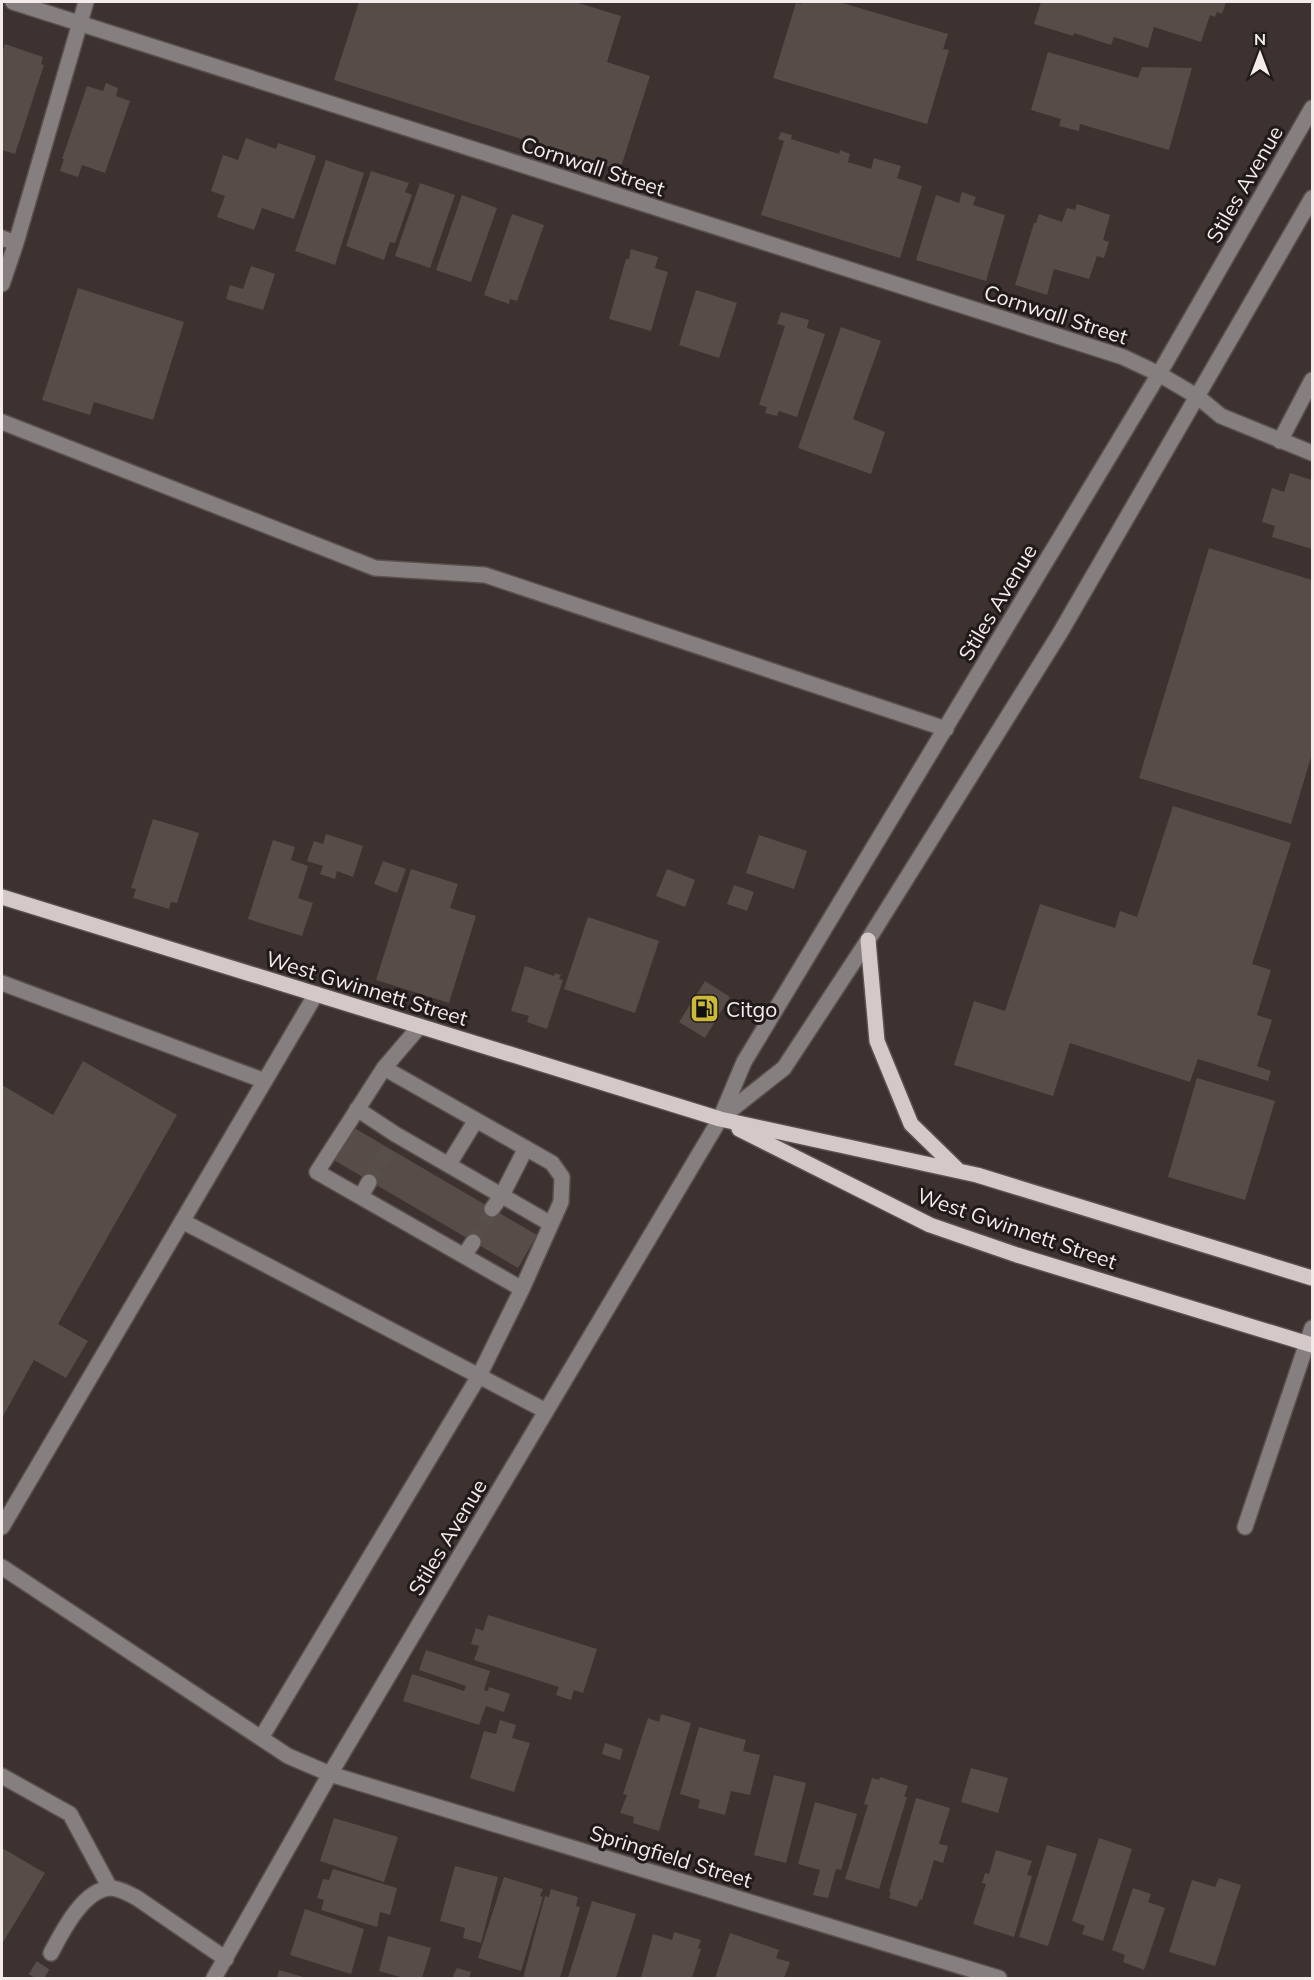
<svg xmlns="http://www.w3.org/2000/svg" width="1314" height="1980" viewBox="0 0 1314 1980" font-family="Mulish,sans-serif">
  <style>
    .building { fill: #574c48 }
    .lines { fill: none; stroke-linecap: round; stroke-linejoin: round }
    .minor-tunnel { stroke: #584e4b; stroke-width: 15; stroke-dasharray: 15 8; stroke-linecap: butt }
    .minor-casing { stroke: #5a504d; stroke-width: 18 }
    .major-casing { stroke: #5a504d; stroke-width: 18 }
    .minor { stroke: #857f7f; stroke-width: 15 }
    .major { stroke: #d4c8c8; stroke-width: 15 }
    .labels { text-anchor: middle; dominant-baseline: central; stroke-width: 6; stroke-linejoin: round; paint-order: stroke }
    .street-label { font-size: 21px; fill: #f3ecea; stroke: #201b1a }
    .poi-label { font-size: 21px; fill: #f3ecea; stroke: #201b1a; text-anchor: start }
  </style>
  <rect width="100%" height="100%" fill="#3d322f"/>
  <!-- building -->
  <path class="building" d="M359,2H575L621,16L607,62L650,76L620,170L334,80Z
    M802,2H839L948,34L943,49L949,50L927,124L773,78L796,3L801,4Z
    M1041,2H1226L1222,14L1217,12L1215,17L1210,15L1201,42L1154,27L1148,48L1114,37L1111,45L1074,33L1073,36L1034,24Z
    M5,44L43,57L41,64L44,65L15,154L2,150V53Z
    M1048,52L1138,78L1142,67L1192,68L1169,150L1080,124L1079,131L1059,126L1061,119L1031,110Z
    M106,83L118,88L116,96L130,101L105,173L82,165L78,177L60,171L64,159H62L87,86L103,91Z
    M781,132L792,135L791,139L839,154L840,150L850,154L848,162L871,169L874,158L901,166L897,178L922,186L900,258L761,215L784,141L778,139Z
    M246,138L276,149L278,143L316,156L294,219L262,208L254,230L217,217L225,196L211,191L223,155L238,160Z
    M326,160L364,173L335,265L295,251Z
    M371,171L409,183L405,192L412,195L395,243L390,242L384,260L346,246Z
    M420,183L455,195L430,268L395,256Z
    M962,192L976,197L973,205L1005,215L986,281L916,260L936,195L959,203Z
    M462,195L497,208L471,282L436,270Z
    M1077,204L1110,215L1103,240L1109,242L1104,258L1097,256L1089,279L1054,269L1047,295L1015,285L1034,223H1036L1039,214L1062,222L1067,208L1075,210Z
    M512,214L544,225L517,301L510,299L509,304L484,295Z
    M631,249L658,257L655,268L668,272L651,331L609,319L626,259H629Z
    M251,266L275,274L263,310L226,299L230,285L243,289Z
    M78,288L184,322L153,420L94,402L90,415L42,400Z
    M696,290L737,303L719,358L679,345Z
    M781,312L809,320L807,328L825,334L797,417L779,411L777,416L765,413L767,407L759,405L785,326L777,324Z
    M841,327L881,341L853,419L885,432L871,474L798,448Z
    M1290,473L1312,480V549L1272,537L1275,526L1262,522L1272,488L1284,492Z
    M1209,548L1312,580V754L1291,824L1139,778Z
    M1173,806L1291,843L1252,964L1271,970L1257,1015L1272,1020L1257,1066L1271,1071L1268,1081L1198,1059L1190,1082L1070,1043L1053,1096L954,1065L974,1001L1005,1011L1040,904L1115,928L1120,911L1137,917Z
    M153,819L199,833L177,903L171,902L169,909L133,898L136,889L131,888Z
    M326,834L363,846L353,877L337,871L335,879L320,874L323,866L307,861L314,841L323,844Z
    M759,835L807,851L794,889L746,873Z
    M273,840L295,847L291,860L308,866L298,898L313,903L302,936L248,919Z
    M383,861L406,869L397,893L374,884Z
    M411,869L458,884L450,908L476,916L449,1003L376,980Z
    M667,869L695,880L685,907L656,896Z
    M734,885L754,892L747,911L727,904Z
    M588,917L659,941L635,1013L564,989Z
    M525,966L554,976L555,973L561,975L559,979L563,980L547,1029L527,1022L529,1016L511,1011Z
    M705,981L730,997L705,1038L679,1022Z
    M83,1061L177,1115L58,1324L88,1341L66,1378L34,1360L2,1418V1085L53,1115Z
    M1197,1078L1275,1101L1245,1200L1168,1177Z
    M351,1126L537,1235L518,1268L332,1159Z
    M488,1615L597,1649L583,1693L574,1690L571,1700L556,1695L559,1687L474,1660L479,1646L471,1644L476,1628L483,1631Z
    M426,1650L490,1671L484,1690L488,1691L489,1687L510,1694L504,1712L486,1706L479,1725L403,1701L412,1674L464,1691L466,1686L419,1670Z
    M661,1714L691,1723L659,1831L633,1823L634,1817L620,1813L627,1795L623,1794L648,1718L659,1722Z
    M500,1720L516,1725L512,1738L530,1743L514,1792L470,1778L484,1731L496,1734Z
    M699,1727L746,1740L743,1751L760,1755L750,1795L731,1791L725,1815L698,1808L700,1800L680,1794Z
    M605,1743L623,1749L620,1760L602,1754Z
    M971,1768L1008,1778L998,1813L961,1802Z
    M774,1775L806,1783L786,1863L754,1855Z
    M880,1777L908,1786L904,1797H907L879,1889L845,1879L868,1805L864,1804L872,1778L879,1780Z
    M916,1798L950,1808L939,1844L948,1846L943,1863L934,1860L922,1900L920,1899L917,1907L889,1898L891,1892H889Z
    M815,1802L857,1814L841,1870L836,1869L828,1898L813,1895L820,1870L798,1864Z
    M334,1818L398,1837L384,1882L320,1861Z
    M1099,1838L1132,1849L1103,1941L1082,1934L1085,1926L1072,1921Z
    M1047,1845L1077,1854L1048,1946L1019,1937Z
    M2,1848L45,1873L2,1944Z
    M996,1850L1032,1861L1027,1875L1032,1876L1014,1937L973,1924L986,1884L982,1883L985,1873L989,1874Z
    M455,1866L498,1877L481,1943L463,1938L465,1928L440,1921Z
    M333,1869L397,1888L390,1915L380,1912L377,1927L321,1910L324,1900L317,1898L323,1879L329,1880Z
    M504,1877L543,1889L540,1896L543,1897L521,1971L478,1958Z
    M1219,1878L1241,1885L1215,1966L1169,1952L1192,1880L1215,1887Z
    M1133,1888L1151,1894L1148,1902L1165,1908L1144,1970L1123,1962L1125,1955L1112,1950Z
    M551,1889L578,1897L576,1906L580,1907L560,1978H523L545,1896L549,1897Z
    M592,1901L636,1914L616,1978H568Z
    M305,1909L364,1929L351,1974L290,1955Z
    M674,1932L701,1940L698,1948L701,1949L692,1978H641L653,1934L672,1940Z
    M730,1933L779,1950L776,1958L790,1962L784,1978H715Z
    M388,1936L431,1948L422,1978H404L379,1971Z
    M457,1968L471,1972L469,1978H452Z
    M279,1970L307,1978H277Z"/>
  <g class="lines">
    <!-- minor-tunnel -->
    <path class="minor-tunnel" d="M369,1182L389,1148
      M473,1242L492,1209
      M35,1978L51,1953"/>
    <defs>
      <path id="minor" d="M13,2L1123,357L1159,374L1198,397L1221,416L1312,453
        M2,238L16,243
        M2,284L16,243L86,2
        M2,422L375,568L485,575L946,729
        M1280,441L1312,380
        M2,983L265,1081
        M384,1068L552,1163L562,1177L561,1202L522,1289
        M357,1109L395,1134L551,1224
        M722,1117L784,1068L868,940L1060,633L1312,198
        M449,1164L476,1120
        M361,1196L369,1182
        M492,1209L502,1195L526,1148
        M182,1221L546,1411
        M464,1256L473,1242
        M2,1527L316,994
        M1245,1527L1312,1328
        M2,1567L288,1756L330,1774L999,1978
        M261,1738L479,1376L522,1289L317,1172L384,1068L420,1026
        M2,1776L70,1814L110,1888
        M51,1953C62,1932 83,1890 110,1888C120,1888 129,1894 137,1898L226,1959
        M214,1978L330,1774L720,1119L744,1062L1159,374L1312,108"/>
      <path id="major" d="M2,897L720,1119L977,1175L1312,1278
        M868,940L877,1041L911,1124L959,1171
        M739,1129L930,1225L1017,1255L1312,1345"/>
    </defs>
    <!-- minor casing -->
    <use href="#minor" class="minor-casing"/>
    <!-- major casing -->
    <use href="#major" class="major-casing"/>
    <!-- minor -->
    <use href="#minor" class="minor"/>
    <!-- major -->
    <use href="#major" class="major"/>
  </g>
  <!-- icons -->
  <defs>
    <symbol id="fuel-square" viewBox="-11 -11 22 22"><rect x="-9" y="-9" width="18" height="18" rx="4" fill="#cbba39" stroke="#201b1a"/><path d="M-5.5-6h7V0h2V4h1.3V-2.5L3-4.5l.8-.8L6-3V5H2.5V1h-1V6h-7ZM-4.2-4.7v3.2H.2V-4.7Z" fill="#111"/></symbol>
  </defs>
  <g fill-rule="evenodd">
    <use href="#fuel-square" x="688" y="992" width="33" height="33"/>
  </g>
  <g class="labels">
    <!-- street labels -->
    <g class="street-label">
      <text transform="translate(593 166) rotate(18)">Cornwall Street</text>
      <text transform="translate(1244 184) rotate(-60)">Stiles Avenue</text>
      <text transform="translate(1056 314) rotate(18)">Cornwall Street</text>
      <text transform="translate(997 602) rotate(-59)">Stiles Avenue</text>
      <text transform="translate(367 988) rotate(17)">West Gwinnett Street</text>
      <text transform="translate(1017 1228) rotate(19)">West Gwinnett Street</text>
      <text transform="translate(447 1537) rotate(-59)">Stiles Avenue</text>
      <text transform="translate(671 1856) rotate(17)">Springfield Street</text>
    </g>
    <!-- poi labels -->
    <g class="poi-label">
      <text x="726" y="1009">Citgo</text>
    </g>
  </g>
  <!-- border -->
  <rect width="1314" height="1980" fill="none" stroke="#f3ecea" stroke-width="6"/>
  <!-- north arrow -->
  <g transform="translate(1260 54)" stroke="#201b1a" stroke-width="4.5" paint-order="stroke">
  <path d="M0-4.5L10 22L0 15L-10 22Z" fill="#f3ecea"/>
  <text y="-9" font-size="16" font-weight="bold" text-anchor="middle" fill="#f3ecea">N</text>
  </g>
</svg>
